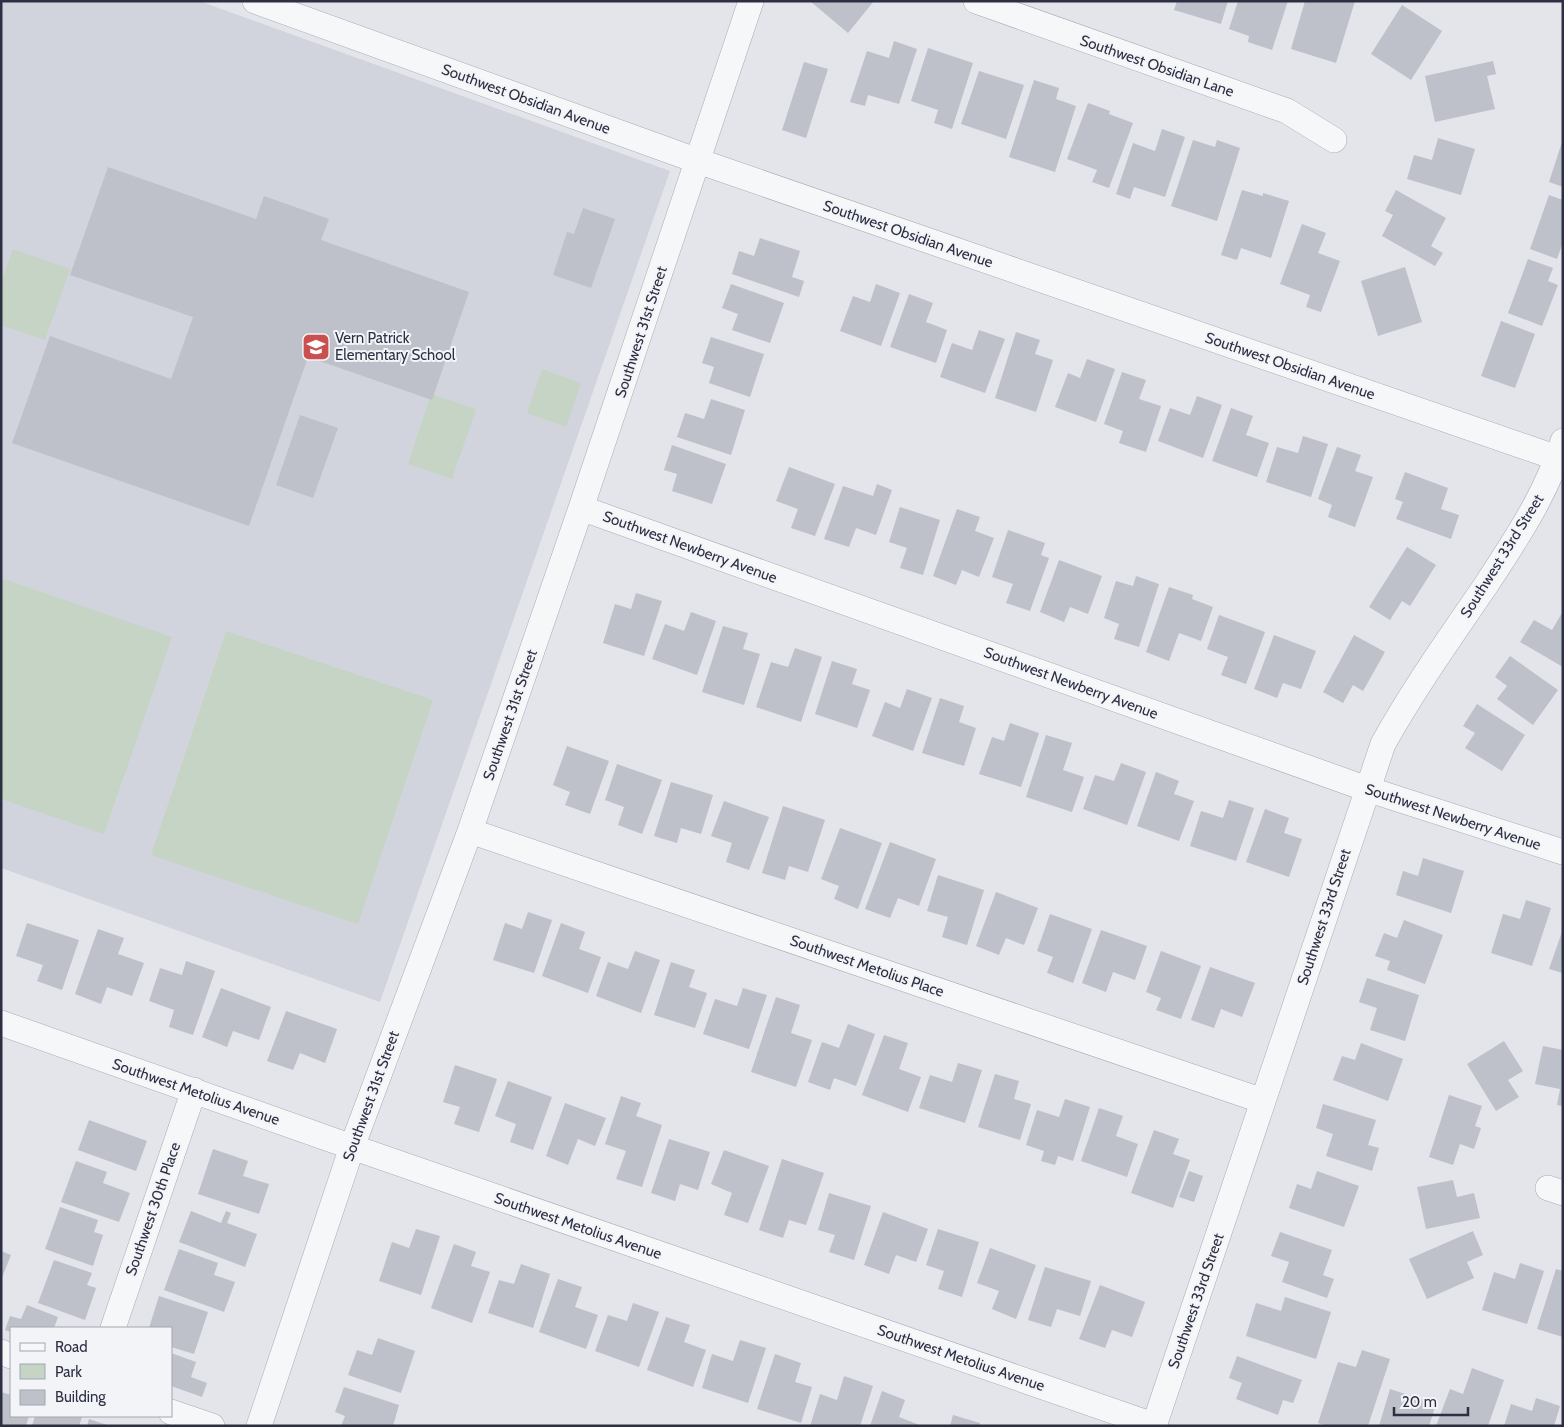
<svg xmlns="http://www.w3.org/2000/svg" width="1564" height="1427" viewBox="0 0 1564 1427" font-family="Cabin,sans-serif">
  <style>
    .built { fill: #d1d4dd }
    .green { fill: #c6d4c5 }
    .building { fill: #bec0ca }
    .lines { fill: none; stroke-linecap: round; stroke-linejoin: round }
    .minor-casing { stroke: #a8abb5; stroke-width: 26 }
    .minor { stroke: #f6f7f9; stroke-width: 25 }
    .labels { text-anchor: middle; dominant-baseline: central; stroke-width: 4; stroke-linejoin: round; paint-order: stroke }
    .street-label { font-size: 15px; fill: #2c3042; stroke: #f3f4f8 }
    .poi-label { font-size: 15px; fill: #2c3042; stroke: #f3f4f8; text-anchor: start }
  </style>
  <rect width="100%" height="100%" fill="#e3e5eb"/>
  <!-- built -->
  <path class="built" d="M1,1H199L670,171L380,1002L1,868Z"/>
  <!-- green -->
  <path class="green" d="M13,249L70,269L45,340L1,325V282Z
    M542,369L581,383L566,427L527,413Z
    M431,394L476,409L452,479L408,464Z
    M1,578L172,637L104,834L1,799Z
    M226,631L433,700L358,924L151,855Z"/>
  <!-- building -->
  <path class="building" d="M810,1H874L848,33Z
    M1177,1H1228L1221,24L1174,10Z
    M1238,1H1288L1272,50L1248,42L1249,36L1229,29Z
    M1305,1H1355L1336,63L1291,49Z
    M1402,5L1442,31L1411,80L1371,54Z
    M894,41L917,49L899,104L868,95L865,106L850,102L867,51L889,58Z
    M928,48L973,63L952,129L934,123L938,110L911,101Z
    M1493,61L1496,74L1487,76L1495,109L1435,122L1425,76Z
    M804,62L828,69L806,138L782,130Z
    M979,71L1024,85L1006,139L961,124Z
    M1034,80L1059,88L1056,99L1076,106L1055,172L1009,157Z
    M1088,103L1110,111L1109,114L1133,123L1109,188L1092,182L1097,170L1067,159Z
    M1162,129L1185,137L1165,197L1134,187L1130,199L1116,194L1133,143L1155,151Z
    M1438,138L1475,149L1461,195L1407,179L1414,155L1432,160Z
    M1193,140L1215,147L1217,140L1240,148L1217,221L1171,206Z
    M1562,142H1563V187L1549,182Z
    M108,167L256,219L264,196L329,219L321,240L469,292L432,400L308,357L249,526L12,443L50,336L171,379L193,317L70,275Z
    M1242,190L1263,196V193L1289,201L1271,258L1241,248L1237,260L1221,255Z
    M1396,190L1446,218L1431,246L1443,253L1435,266L1382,236L1393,215L1385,211Z
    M1549,195L1563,200V246L1562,245L1557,259L1530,249Z
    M583,208L615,219L591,288L553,275L567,232L574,234Z
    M1302,224L1326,233L1318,253L1340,261L1321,312L1306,307L1310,295L1280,284Z
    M760,238L800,251L792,277L804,281L799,297L732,274L739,251L754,256Z
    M1528,259L1553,268L1548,281L1558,285L1542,326L1508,313Z
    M1405,267L1422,322L1378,336L1361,281Z
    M731,284L784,303L770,343L732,330L738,314L722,308Z
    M876,284L900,293L881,346L840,331L853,296L870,302Z
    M909,294L933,303L926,322L947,330L936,363L890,347Z
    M1501,321L1535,334L1515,388L1481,376Z
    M979,330L1005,339L985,393L940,377L952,343L972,350Z
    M1016,332L1040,340L1035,354L1053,360L1036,412L995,398Z
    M711,337L764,354L750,397L709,383L714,367L702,363Z
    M1087,359L1115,369L1096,422L1055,407L1068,373L1080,378Z
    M1122,372L1146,380L1139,399L1161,406L1146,452L1119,443L1123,431L1104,424Z
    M1197,396L1222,405L1203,458L1158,441L1170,408L1190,415Z
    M711,399L745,410L731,455L677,437L685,413L704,419Z
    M1231,408L1253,416L1246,435L1269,443L1257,477L1212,461Z
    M300,415L338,428L313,498L276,485Z
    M1303,436L1328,444L1311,497L1266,482L1277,447L1298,453Z
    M672,445L726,464L712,504L672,491L677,474L664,470Z
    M1337,447L1361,455L1355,471L1373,477L1355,527L1328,517L1332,505L1318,499Z
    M789,467L835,484L815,536L791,528L798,509L776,501Z
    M1405,472L1448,488L1441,509L1459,515L1451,539L1396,519L1403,502L1395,499Z
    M877,484L892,490L876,535L856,528L849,547L824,539L843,486L873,496Z
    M900,507L940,520L923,575L900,568L907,548L889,542Z
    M957,509L980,517L975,531L994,538L979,577L962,570L956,585L933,576Z
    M1008,530L1045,543L1041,555L1049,558L1030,611L1006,603L1013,584L992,577Z
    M1407,547L1436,565L1410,606L1402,601L1390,620L1369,607Z
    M1059,560L1102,576L1088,614L1070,607L1064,622L1040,612Z
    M1136,576L1159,584L1139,647L1114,639L1119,624L1104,618L1116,581L1133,586Z
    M1169,587L1193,595L1192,599L1213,607L1201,641L1179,633L1169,661L1146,652Z
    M636,593L662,601L644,656L603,643L615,604L631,609Z
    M1563,611V667L1520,642L1534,620L1552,630Z
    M691,612L716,621L697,675L652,659L665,624L684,631Z
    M1219,615L1265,632L1246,684L1221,675L1228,657L1207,649Z
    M723,626L748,633L743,649L760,654L744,705L702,692Z
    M1274,635L1316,651L1301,689L1283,683L1277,698L1254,689Z
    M1354,635L1385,652L1363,691L1353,685L1343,703L1323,692Z
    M795,648L822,657L801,722L756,707L771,662L788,667Z
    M1510,656L1558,690L1533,725L1497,699L1507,686L1495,677Z
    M832,661L857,669L852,684L870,690L857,728L815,714Z
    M907,689L932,698L913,751L872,736L885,702L900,708Z
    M940,698L964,706L959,722L976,728L964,766L922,753Z
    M1477,704L1525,735L1502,771L1465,748L1475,733L1463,726Z
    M1010,723L1039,733L1021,787L979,774L992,737L1004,741Z
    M1046,735L1072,743L1063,770L1084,777L1072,812L1026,797Z
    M567,746L609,761L590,814L565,805L570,792L553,785Z
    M1121,763L1146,772L1127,825L1083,809L1095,775L1114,781Z
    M617,764L662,780L642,834L618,825L624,807L605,800Z
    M1156,772L1179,781L1174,794L1194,801L1179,841L1137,826Z
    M671,782L713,795L701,834L681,828L677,843L654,836Z
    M1229,800L1254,808L1236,861L1190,846L1201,811L1223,818Z
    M724,801L769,817L749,870L726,862L732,843L711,836Z
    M783,806L825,820L808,872L789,866L785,880L762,873Z
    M1265,809L1289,818L1284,833L1302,839L1289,877L1246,862Z
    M840,828L882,843L858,909L834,899L839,886L821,879Z
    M890,842L936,859L919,906L898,898L890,918L865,909Z
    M1423,858L1464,871L1451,913L1396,895L1403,871L1418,876Z
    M938,875L984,890L967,945L942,937L948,917L927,911Z
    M996,892L1038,908L1024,945L1006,938L999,955L976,946Z
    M1526,900L1551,908L1532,966L1491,953L1503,914L1520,919Z
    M528,912L552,920L534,973L493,960L505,923L522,929Z
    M1050,914L1092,929L1073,983L1047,973L1053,957L1037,951Z
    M1404,920L1443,935L1425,984L1387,970L1390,961L1375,956L1384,933L1397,938Z
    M27,923L79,940L62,990L37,981L43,965L16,956Z
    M561,923L585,932L579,949L601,957L588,993L542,976Z
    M98,929L124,938L118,954L144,963L132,996L107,987L101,1004L75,994Z
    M1563,929V973L1549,969Z
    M1101,930L1147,946L1135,980L1113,972L1106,992L1082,983Z
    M635,951L660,960L641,1013L596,996L608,962L628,969Z
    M1161,951L1201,966L1181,1019L1156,1010L1161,998L1146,992Z
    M186,961L215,971L193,1035L169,1027L174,1010L149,1001L160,968L182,975Z
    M671,962L695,970L689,987L707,993L695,1028L654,1015Z
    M1210,967L1255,983L1242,1017L1221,1009L1214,1028L1191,1020Z
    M1367,978L1419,995L1405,1041L1370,1030L1377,1008L1359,1002Z
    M221,988L271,1007L259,1040L233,1031L227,1047L202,1037Z
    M743,988L767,995L749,1049L703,1034L715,999L737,1006Z
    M776,997L800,1005L791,1033L812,1040L796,1087L751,1072Z
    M286,1011L337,1029L325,1063L300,1053L293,1070L267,1061Z
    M848,1024L875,1034L856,1086L834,1078L830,1090L808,1082L822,1042L839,1048Z
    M884,1035L908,1043L899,1069L921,1077L908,1112L862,1095Z
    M1504,1041L1523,1071L1508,1080L1519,1097L1496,1111L1467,1064Z
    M1361,1043L1403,1059L1388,1101L1333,1080L1342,1056L1355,1060Z
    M1543,1046L1563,1050V1106L1557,1105L1560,1089L1535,1084Z
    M958,1063L982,1070L965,1123L919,1108L930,1075L952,1082Z
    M455,1065L497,1079L479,1132L454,1124L460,1107L443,1102Z
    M995,1074L1019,1081L1014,1099L1031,1104L1020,1140L978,1127Z
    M508,1081L552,1097L533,1150L510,1142L516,1124L495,1116Z
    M1449,1095L1482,1106L1475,1126L1481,1128L1474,1149L1460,1144L1453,1165L1429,1157Z
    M621,1096L641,1103L636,1116L662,1125L642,1187L616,1179L626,1151L605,1144Z
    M1065,1099L1090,1107L1073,1161L1058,1156L1055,1165L1041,1161L1044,1151L1026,1145L1037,1110L1059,1117Z
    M565,1103L606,1118L595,1146L578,1139L568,1165L546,1156Z
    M1323,1104L1376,1120L1368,1145L1379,1148L1372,1171L1326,1156L1333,1134L1316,1128Z
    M1099,1108L1123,1116L1116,1136L1138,1144L1127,1177L1081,1161Z
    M89,1120L147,1141L136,1171L78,1150Z
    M1154,1130L1179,1139L1173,1154L1190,1160L1173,1208L1131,1193Z
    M669,1139L710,1152L698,1190L680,1184L675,1201L651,1193Z
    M213,1149L248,1161L243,1176L269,1184L259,1214L198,1194Z
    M724,1150L769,1166L748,1223L724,1215L732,1193L711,1184Z
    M782,1159L824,1173L806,1225L789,1220L783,1238L759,1230Z
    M76,1161L107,1172L103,1183L130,1193L119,1222L61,1202Z
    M1189,1171L1203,1176L1194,1202L1179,1197Z
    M1317,1171L1359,1186L1344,1227L1289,1208L1297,1184L1311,1189Z
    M1453,1180L1457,1197L1474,1193L1480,1218L1426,1229L1417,1187Z
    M829,1193L871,1206L854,1260L829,1252L835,1235L818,1230Z
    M60,1207L98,1220L94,1232L103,1235L93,1266L45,1249Z
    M191,1211L221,1223L226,1211L231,1213L227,1223L257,1234L245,1267L179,1242Z
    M883,1212L928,1229L916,1262L896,1255L889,1274L864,1265Z
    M416,1229L440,1236L421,1295L379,1281L392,1242L409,1248Z
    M938,1229L979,1242L962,1297L938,1289L944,1271L926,1265Z
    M1473,1231L1483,1255L1467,1262L1474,1278L1427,1299L1409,1259Z
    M1280,1232L1332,1250L1323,1275L1334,1279L1327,1298L1282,1282L1289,1262L1271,1256Z
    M454,1244L476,1252L471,1266L490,1272L472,1323L431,1308Z
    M990,1248L1036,1265L1016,1319L992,1309L999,1291L977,1283Z
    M179,1249L218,1263L214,1275L235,1282L224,1312L164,1290Z
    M1,1251L11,1255L1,1280Z
    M54,1260L92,1273L87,1285L96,1288L85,1320L38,1303Z
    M1520,1263L1544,1271L1527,1324L1482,1310L1494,1272L1515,1279Z
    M521,1264L550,1274L533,1328L488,1313L499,1280L514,1284Z
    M1045,1267L1091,1281L1080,1316L1057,1309L1051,1327L1028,1320Z
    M1556,1269L1563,1271V1337L1537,1329Z
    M558,1279L582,1287L575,1307L598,1315L586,1349L539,1332Z
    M1100,1285L1145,1302L1132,1337L1112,1330L1105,1348L1079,1339Z
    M159,1296L208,1312L194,1354L171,1347V1328H149Z
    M1285,1297L1331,1312L1316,1359L1246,1336L1256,1303L1281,1311Z
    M633,1303L659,1312L639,1367L595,1351L608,1315L627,1321Z
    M27,1305L58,1317L54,1328H11V1332L5,1330L10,1316L21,1319Z
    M666,1317L690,1325L684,1342L706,1350L693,1387L647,1370Z
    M378,1338L415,1351L401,1393L348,1375L357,1350L372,1355Z
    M740,1340L766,1348L748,1403L702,1388L712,1354L733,1361Z
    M1362,1350L1390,1359L1368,1426H1328L1318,1423L1338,1362L1356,1367Z
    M171,1353L196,1362L191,1377L207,1383L202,1397L171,1386Z
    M775,1354L801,1363L795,1382L812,1387L801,1423L757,1409Z
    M1237,1356L1302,1380L1293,1403L1283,1400L1278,1415L1236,1399L1242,1383L1229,1378Z
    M1472,1368L1504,1380L1488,1426H1436L1450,1389L1463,1394Z
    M844,1376L873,1386L860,1426H810L820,1394L837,1400Z
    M344,1387L399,1405L393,1426H341L345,1416L335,1412Z
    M1390,1389L1436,1404L1429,1426H1379Z
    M882,1391L905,1400L899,1417L922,1426H870Z
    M1,1392L11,1395V1416H29L26,1426H1Z
    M1536,1398L1560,1406L1554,1426H1504L1511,1404L1532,1411Z
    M953,1415L980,1423L979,1426H950Z
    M35,1416H77L82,1417L79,1426H32Z
    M89,1419L107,1425L106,1426H87Z"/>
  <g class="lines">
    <defs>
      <path id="minor" d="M255,1L698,161L1563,460
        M976,1L1287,111L1334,140
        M581,508L1367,789L1563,852
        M470,831L1263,1101
        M1,1023L352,1147L1156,1426
        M1548,1188L1563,1193
        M113,1328L194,1090
        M1,1352L11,1356
        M171,1412L212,1426
        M259,1426L352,1147L470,831L581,508L751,1
        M1154,1426L1383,744C1413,690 1449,639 1484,588C1515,541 1546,495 1563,441"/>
    </defs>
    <!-- minor casing -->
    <use href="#minor" class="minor-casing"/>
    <!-- minor -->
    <use href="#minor" class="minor"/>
  </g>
  <!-- icons -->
  <defs>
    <symbol id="school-square" viewBox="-11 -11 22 22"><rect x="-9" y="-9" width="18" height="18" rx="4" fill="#c9504f" stroke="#f3f4f8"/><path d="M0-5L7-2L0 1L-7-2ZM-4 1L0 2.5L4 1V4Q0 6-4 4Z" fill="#fff"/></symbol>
  </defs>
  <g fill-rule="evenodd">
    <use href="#school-square" x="300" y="331" width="32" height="32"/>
  </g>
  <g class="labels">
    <!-- street labels -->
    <g class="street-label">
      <text transform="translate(1157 66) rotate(19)">Southwest Obsidian Lane</text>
      <text transform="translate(526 99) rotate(20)">Southwest Obsidian Avenue</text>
      <text transform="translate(908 234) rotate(19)">Southwest Obsidian Avenue</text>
      <text transform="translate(641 332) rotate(-72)">Southwest 31st Street</text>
      <text transform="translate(1290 366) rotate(19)">Southwest Obsidian Avenue</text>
      <text transform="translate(690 547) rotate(20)">Southwest Newberry Avenue</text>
      <text transform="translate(1502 556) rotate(-58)">Southwest 33rd Street</text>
      <text transform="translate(1071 683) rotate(20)">Southwest Newberry Avenue</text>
      <text transform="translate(510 715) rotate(-71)">Southwest 31st Street</text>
      <text transform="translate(1453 817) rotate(18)">Southwest Newberry Avenue</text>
      <text transform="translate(1324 917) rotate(-72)">Southwest 33rd Street</text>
      <text transform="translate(867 966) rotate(19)">Southwest Metolius Place</text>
      <text transform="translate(196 1092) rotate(19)">Southwest Metolius Avenue</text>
      <text transform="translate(371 1096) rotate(-70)">Southwest 31st Street</text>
      <text transform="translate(153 1209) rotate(-71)">Southwest 30th Place</text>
      <text transform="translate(578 1226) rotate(19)">Southwest Metolius Avenue</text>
      <text transform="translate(1196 1301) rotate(-71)">Southwest 33rd Street</text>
      <text transform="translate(961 1358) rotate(19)">Southwest Metolius Avenue</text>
    </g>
    <!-- poi labels -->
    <g class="poi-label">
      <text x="335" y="338">Vern Patrick<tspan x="335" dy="17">Elementary School</tspan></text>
    </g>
  </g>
  <!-- border -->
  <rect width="1564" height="1427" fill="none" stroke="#2c3042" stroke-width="5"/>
  <!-- legend -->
  <rect x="10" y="1327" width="162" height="90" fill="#f3f4f8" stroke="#a3a6af"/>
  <rect x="20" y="1343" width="25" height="8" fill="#f6f7f9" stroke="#a3a6af"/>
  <text x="55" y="1352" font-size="15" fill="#2c3042">Road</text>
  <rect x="20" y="1364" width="25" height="15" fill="#c6d4c5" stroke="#a3a6af"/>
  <text x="55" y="1377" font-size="15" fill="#2c3042">Park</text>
  <rect x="20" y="1390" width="25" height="15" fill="#bec0ca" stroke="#a3a6af"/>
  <text x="55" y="1402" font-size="15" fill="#2c3042">Building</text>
  <!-- scale -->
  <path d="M1394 1407v8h74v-8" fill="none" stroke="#2c3042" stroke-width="2.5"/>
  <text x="1402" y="1407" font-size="15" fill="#2c3042" stroke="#f3f4f8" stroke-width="4" paint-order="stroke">20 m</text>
</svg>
